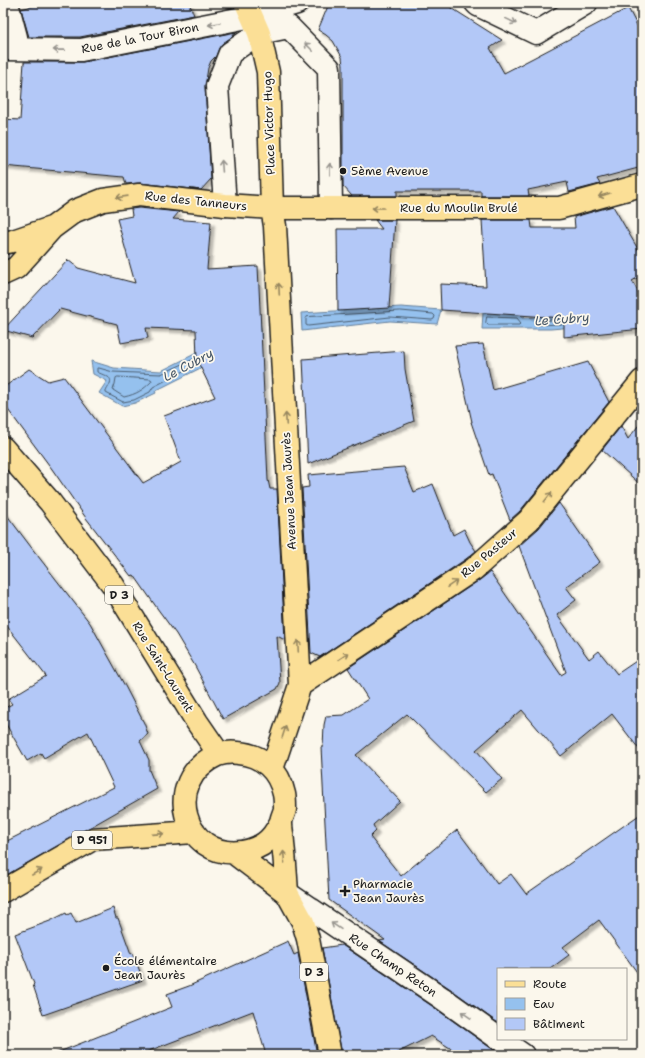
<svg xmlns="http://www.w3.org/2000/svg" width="645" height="1058" viewBox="0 0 645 1058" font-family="'Shantell Sans',sans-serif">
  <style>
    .water { fill: #95c1ee; stroke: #657f9a }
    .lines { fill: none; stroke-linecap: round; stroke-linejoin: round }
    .shore { stroke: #4c5e70; stroke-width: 1 }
    .building { fill: #b3c8f7; stroke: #1c1c1c; filter: url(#shadow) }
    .minor-casing { stroke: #1c1c1c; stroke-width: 25 }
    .major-casing { stroke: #1c1c1c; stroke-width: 25 }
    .minor { stroke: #fbf7ec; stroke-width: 22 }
    .major { stroke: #fbdf96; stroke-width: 22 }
    .oneway { stroke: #97948e }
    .oneway2 { stroke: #97875f }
    .poi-dot { fill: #1c1c1c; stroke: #fbf7ec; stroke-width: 1.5 }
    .labels { text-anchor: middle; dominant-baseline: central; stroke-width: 3.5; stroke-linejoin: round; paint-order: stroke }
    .shield { fill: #fbf7ec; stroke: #5f5e5a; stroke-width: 1 }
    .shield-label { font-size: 11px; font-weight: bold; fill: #1c1c1c }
    .street-label { font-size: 12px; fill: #1c1c1c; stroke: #fbf7ec }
    .poi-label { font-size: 12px; fill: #1c1c1c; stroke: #fbf7ec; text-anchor: start }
    .water-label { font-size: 13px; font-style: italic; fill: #465666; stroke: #fbf7ec }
  </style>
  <defs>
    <filter id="shadow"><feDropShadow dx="3.5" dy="3.5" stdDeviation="1" flood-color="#0004"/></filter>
  </defs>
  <rect width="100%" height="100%" fill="#fbf7ec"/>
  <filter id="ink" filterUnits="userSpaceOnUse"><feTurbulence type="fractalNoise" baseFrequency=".025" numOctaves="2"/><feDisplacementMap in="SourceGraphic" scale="8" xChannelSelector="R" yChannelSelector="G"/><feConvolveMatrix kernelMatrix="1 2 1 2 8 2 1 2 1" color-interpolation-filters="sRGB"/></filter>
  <g filter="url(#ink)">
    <!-- water -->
    <path class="water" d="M401,307L441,310L437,324L390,321L302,331L301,313Z
      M601,312L642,321L551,329H482L483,313L521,314L522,318Z
      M260,321L262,337L155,391L156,393L135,403L122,406L99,393L107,381L93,374L91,361L114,368L161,371Z"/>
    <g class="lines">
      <!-- shore -->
      <path class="shore" d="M401,311L433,314L435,316L434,319L432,320L390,317L308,326L306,325V319L307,317Z
        M487,317L517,318L521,323L519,325H488L486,323Z
        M562,319L537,321L535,323L537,325L563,324
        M196,358L161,374L113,372L99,368H97V372C110,378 115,377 106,391V393L123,402L134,400L150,392L153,387L198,364
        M118,377L151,379L152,381C143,390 137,394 124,397L113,390L115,384L116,378Z"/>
    </g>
    <!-- building -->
    <path class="building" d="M44,3H189L194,15L80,37H29L21,9Z
      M339,3H450V7L502,40L490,48L504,73L533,58L628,8L642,35V167L597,179L600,184L569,192L567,182L528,190L529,196H481V191H397V196H352L343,186V66L342,57L333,41L326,35L318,30L328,6Z
      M236,32L232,37L223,43L219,48L216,56L211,61L208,68L205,87L211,179L201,190L140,183L126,184L124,177L3,166V119L20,120L24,62H83Z
      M613,206L642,256V275L632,281L642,299V329L564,337V318L441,310L440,284L486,286L482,220H531L532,228H575L574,217Z
      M139,208L179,212L173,219L211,222L207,269L258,266L268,480L270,489H277L285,640L277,636L280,683L277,689L223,719L195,666L176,634L157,608L134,575L131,576L86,518L52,469L3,403V388L29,369L48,381L64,377L143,483L181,462L164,416L215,397L197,360L196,330L146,328L148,338L121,343L117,324L60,309L32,338L3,330L68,260L78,268L135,283L117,219L132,216L131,209Z
      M375,220H395L389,308L338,311L337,229H382Z
      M483,344L493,390L588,362L609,402L520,511L510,520L492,474L489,475L471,422H472L455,346Z
      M404,351L405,369L414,421L308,464L303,359Z
      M642,421V486L602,450L621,426L628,439Z
      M404,467L414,492L433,484L453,535L464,529L470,542L476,551L466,559L320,657L311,653L302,488L309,487L308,475Z
      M559,503L600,562L566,587L576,600L557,615L589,659L599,651L617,674L642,657V753L612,714L561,756L522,710L476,750L502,779L486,792L407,714L356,755L400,801L373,825L376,831L370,837L401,876L457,830L472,850L497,884L511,874L526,894L642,813V979L599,920L563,947L569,955L550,969H498V1023L449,988L379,941L385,940L329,900L321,747H323L324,725L326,716L344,715L368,699L348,668L481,579L490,572L561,675L566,672L519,546L539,528Z
      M3,510L34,551L90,623L125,686L144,723L148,734L140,741L149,760V770L157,789L3,877V843L114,787L88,732L44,758L41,753L27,761L3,719V709L12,704L8,699L46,676L3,621Z
      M113,908L116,918H118L131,954L133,953L143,980L43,1015L33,985L34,984L15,934L50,921L66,913L67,915L71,913L76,923Z
      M288,941L294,955L298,953L317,1055H266L253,1011L138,1055H54V1054L172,1007L167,994L189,986Z
      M342,945L435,1008L495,1051L487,1055H461L431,1036L393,1055H342L322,948Z"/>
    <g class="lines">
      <defs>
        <path id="minor" d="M7,3L16,37L17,49
          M476,3L478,5L536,33L586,3
          M3,49L81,50L253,16L297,3
          M225,205L217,86L230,53L259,33L289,27L329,68L331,208
          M287,893L442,998L498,1038
          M500,1039L523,1055"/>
        <path id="major" d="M246,3L259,33L268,72L272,208L275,226L300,685L272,769
          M3,243L13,241L51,228
          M3,274L16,268L52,228L75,211L103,200L139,195L225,205L272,208H559L642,185
          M3,448L50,502L113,585L197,722L219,754
          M300,685L474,569L529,520L642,381
          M281,822C279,826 276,831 273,835C266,844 254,850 242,852C183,860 161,780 217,755C223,753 232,752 238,753C262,755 279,770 284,794C285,798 285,804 285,809C284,814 281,818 281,823C281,830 283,837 283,844C285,860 286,877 287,893
          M234,853L287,893L303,922L308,939L330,1055
          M3,891L93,839L194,832"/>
      </defs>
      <!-- minor casing -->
      <use href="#minor" class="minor-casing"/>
      <!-- major casing -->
      <use href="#major" class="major-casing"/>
      <!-- minor -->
      <use href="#minor" class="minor"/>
      <!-- major -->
      <use href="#major" class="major"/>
    </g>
    <!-- one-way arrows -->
    <defs><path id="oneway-shaft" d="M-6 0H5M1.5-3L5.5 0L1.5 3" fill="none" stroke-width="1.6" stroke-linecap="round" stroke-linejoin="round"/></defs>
    <g class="oneway">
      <use href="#oneway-shaft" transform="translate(511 21) rotate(26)"/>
      <use href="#oneway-shaft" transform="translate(214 24) rotate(169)"/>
      <use href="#oneway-shaft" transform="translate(309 47) rotate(-135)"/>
      <use href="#oneway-shaft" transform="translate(59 50) rotate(-179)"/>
      <use href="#oneway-shaft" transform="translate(222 166) rotate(-94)"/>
      <use href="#oneway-shaft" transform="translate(330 169) rotate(-91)"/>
      <use href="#oneway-shaft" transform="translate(336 926) rotate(-146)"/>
      <use href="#oneway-shaft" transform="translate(466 1015) rotate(-145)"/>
    </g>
    <g class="oneway2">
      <use href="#oneway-shaft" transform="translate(604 195) rotate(164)"/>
      <use href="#oneway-shaft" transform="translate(122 197) rotate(172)"/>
      <use href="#oneway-shaft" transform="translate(378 208) rotate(180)"/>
      <use href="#oneway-shaft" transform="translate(279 289) rotate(-93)"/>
      <use href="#oneway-shaft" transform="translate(286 419) rotate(-93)"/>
      <use href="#oneway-shaft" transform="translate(548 497) rotate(-51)"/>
      <use href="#oneway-shaft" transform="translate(452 584) rotate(-34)"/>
      <use href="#oneway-shaft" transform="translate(298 646) rotate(-93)"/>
      <use href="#oneway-shaft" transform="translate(344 656) rotate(-34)"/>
      <use href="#oneway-shaft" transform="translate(284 732) rotate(-72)"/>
      <use href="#oneway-shaft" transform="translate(158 834) rotate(-4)"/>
      <use href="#oneway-shaft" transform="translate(284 857) rotate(-95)"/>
      <use href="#oneway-shaft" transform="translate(37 872) rotate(-30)"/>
    </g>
  </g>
  <!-- markers -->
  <g class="poi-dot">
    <circle cx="343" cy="171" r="4"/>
    <path d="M343 885h4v4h4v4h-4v4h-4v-4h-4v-4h4z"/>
    <circle cx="106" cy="968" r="4"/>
  </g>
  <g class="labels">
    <!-- shield labels -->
    <g class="shield">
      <rect x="105" y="586" width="28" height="18" rx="3"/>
      <rect x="72" y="831" width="40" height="18" rx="3"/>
      <rect x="300" y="963" width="28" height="18" rx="3"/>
    </g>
    <g class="shield-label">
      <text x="119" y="595">D 3</text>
      <text x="92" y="840">D 951</text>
      <text x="314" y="972">D 3</text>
    </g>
    <!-- street labels -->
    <g class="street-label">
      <text transform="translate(140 38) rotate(-11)">Rue de la Tour Biron</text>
      <text transform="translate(269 123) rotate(-92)">Place Victor Hugo</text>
      <text transform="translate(196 201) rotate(6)">Rue des Tanneurs</text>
      <text x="459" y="208">Rue du Moulin Brulé</text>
      <text transform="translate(289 491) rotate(-93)">Avenue Jean Jaurès</text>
      <text transform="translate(489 553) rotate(-40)">Rue Pasteur</text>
      <text transform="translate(163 667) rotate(58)">Rue Saint-Laurent</text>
      <text transform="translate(393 965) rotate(34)">Rue Champ Reton</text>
    </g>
    <!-- poi labels -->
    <g class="poi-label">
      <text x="351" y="171">5ème Avenue</text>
      <text x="353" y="884">Pharmacie<tspan x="353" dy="14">Jean Jaurès</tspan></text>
      <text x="114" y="961">École élémentaire<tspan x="114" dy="14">Jean Jaurès</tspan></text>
    </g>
    <!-- water labels -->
    <g class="water-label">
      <text transform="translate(562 319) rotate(-4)">Le Cubry</text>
      <text transform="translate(188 365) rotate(-28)">Le Cubry</text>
    </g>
  </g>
  <!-- margin -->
  <rect width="645" height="1058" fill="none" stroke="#fbf7ec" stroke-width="16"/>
  <rect x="8" y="8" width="629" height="1042" fill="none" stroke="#1c1c1c" stroke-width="1.5" filter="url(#ink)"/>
  <!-- legend -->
  <rect x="497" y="968" width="130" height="72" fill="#fbf7ec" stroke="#a29f99"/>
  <rect x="505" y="981" width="20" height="6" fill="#fbdf96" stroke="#a29f99"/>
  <text x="533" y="988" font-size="12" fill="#1c1c1c">Route</text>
  <rect x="505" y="998" width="20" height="12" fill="#95c1ee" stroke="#a29f99"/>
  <text x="533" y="1008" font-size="12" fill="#1c1c1c">Eau</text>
  <rect x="505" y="1018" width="20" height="12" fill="#b3c8f7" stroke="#a29f99"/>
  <text x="533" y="1028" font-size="12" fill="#1c1c1c">Bâtiment</text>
</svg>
